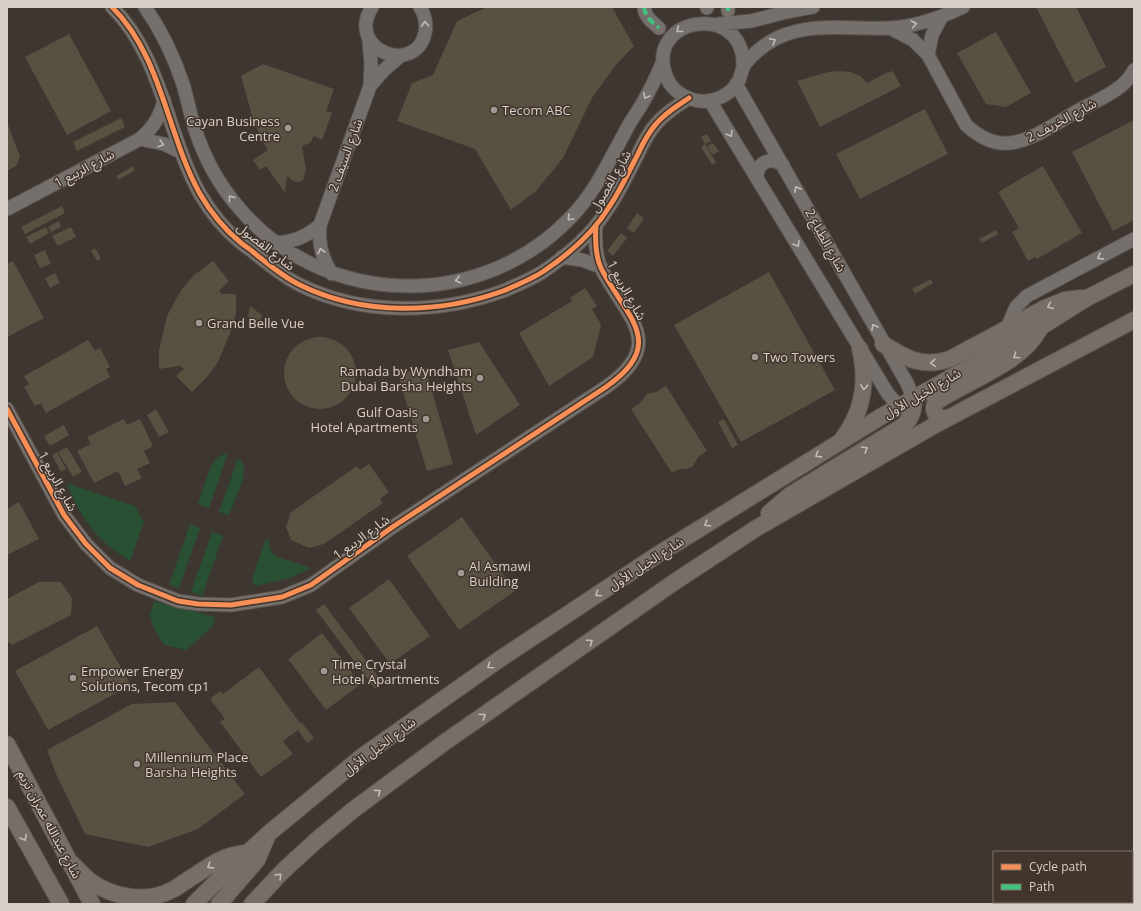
<svg xmlns="http://www.w3.org/2000/svg" width="1141" height="911" viewBox="0 0 1141 911" font-family="'Open Sans','Noto Sans Arabic',sans-serif">
  <style>
    .green { fill: #295032 }
    .building { fill: #585041 }
    .lines { fill: none; stroke-linecap: round; stroke-linejoin: round }
    .minor-casing { stroke: #5a534f; stroke-width: 15 }
    .major-casing { stroke: #5a534f; stroke-width: 18 }
    .minor { stroke: #76706c; stroke-width: 13 }
    .major { stroke: #766e67; stroke-width: 16 }
    .quiet { stroke: #40c37c; stroke-width: 4; stroke-dasharray: 8 4; stroke-linecap: butt }
    .cycleway-casing { stroke: #42352c; stroke-width: 8 }
    .cycleway { stroke: #f78f57; stroke-width: 5 }
    .oneway { stroke: #c4bcb7 }
    .oneway2 { stroke: #c4bcb6 }
    .poi-dot { fill: #a29994; stroke: #42352c; stroke-width: 1.5 }
    .labels { text-anchor: middle; dominant-baseline: central; stroke-width: 3; stroke-linejoin: round; paint-order: stroke }
    .poi-label { font-size: 13px; fill: #d8cfca; stroke: #42352c; text-anchor: start }
    .street-label { font-size: 13px; fill: #d8cfca; stroke: #42352c }
  </style>
  <rect width="100%" height="100%" fill="#3d3631"/>
  <!-- green -->
  <path class="green" d="M228,453L209,508L198,504C202,493 209,466 216,459C220,455 224,454 228,453Z
    M238,458C241,461 244,464 244,469C245,479 233,505 229,515L219,512Z
    M67,483L135,506L144,522L130,561C98,542 79,517 67,483Z
    M190,524L200,528L179,588L169,585Z
    M212,532L223,536L202,596L191,592Z
    M265,540L269,541L270,549L275,556L311,568L290,578L256,586L253,583L252,579Z
    M154,601L215,617L213,626L186,650L164,645L153,626L150,615Z"/>
  <!-- building -->
  <path class="building" d="M487,7H612L634,46L615,66L592,98L563,158L536,191L511,210L475,149L397,121L412,83L433,75L457,21Z
    M1036,7H1076L1106,67L1075,83Z
    M996,32L1031,93L1006,107L986,104L957,53Z
    M69,34L111,111L67,135L25,57Z
    M263,64L334,89L326,111L332,113L322,140L314,136L310,143L302,146L306,170L303,180L300,182H297L293,181L287,176L285,193L266,166L260,170L253,160L268,150L262,140L253,119L241,76Z
    M840,71L851,72L860,76L867,83L886,73L893,71L901,86L820,127L797,81L828,72Z
    M925,109L948,154L860,199L836,154Z
    M121,118L125,127L77,151L73,142Z
    M1134,120V220L1113,231L1072,152Z
    M7,122L20,157L16,166L7,171Z
    M707,134L711,141L705,144L701,137Z
    M713,143L719,151L713,155L707,146Z
    M705,144L716,162L712,165L701,147Z
    M133,166L135,170L119,180L116,176Z
    M1043,166L1082,233L1037,259L1035,257L1028,261L1012,232L1019,228L998,192Z
    M62,206L65,213L25,234L21,227Z
    M637,213L644,218L634,233L627,228Z
    M59,221L61,227L51,232L48,227Z
    M46,227L49,233L30,244L26,237Z
    M71,227L76,237L58,246L52,236Z
    M996,230L998,234L982,243L979,239Z
    M621,233L627,238L613,256L607,251Z
    M95,248L101,258L97,261L91,251Z
    M45,250L51,264L40,268L34,255Z
    M13,261L44,318L7,337V264Z
    M213,261L229,281L219,291L222,294H236V313L231,331L218,362L207,377L192,392L176,376L184,369L179,366L159,369V350L167,316L175,301L182,289L194,275Z
    M769,272L835,390L741,442L674,325Z
    M55,273L60,283L50,288L45,278Z
    M931,279L933,283L915,294L912,289Z
    M585,288L597,306L592,309L601,325L593,357L549,386L519,333L572,301L570,298Z
    M250,306L262,315L260,322L248,317Z
    M284 373a36 36 0 1 1 72 0a36 36 0 1 1-72 0Z
    M88,340L95,351L100,348L110,367L106,369L110,377L46,413L41,403L35,406L24,387L29,384L24,376Z
    M479,342L520,405L476,435L448,350Z
    M425,367L453,464L427,471L398,375Z
    M666,386L707,451L699,456L692,467L685,469H680L672,473L631,409L640,403L647,394L656,392Z
    M156,409L169,432L159,437L147,415Z
    M124,419L127,425L140,419L153,446L144,451L150,463L137,469L142,478L125,486L118,471L94,483L77,451L91,444L87,437Z
    M724,419L738,445L732,448L718,422Z
    M64,425L69,435L50,446L44,436Z
    M67,447L82,472L73,477L58,452Z
    M57,452L66,469L61,472L52,455Z
    M369,464L389,492L380,499L383,503L324,544L309,548L291,540L286,527L291,512L357,466L360,470Z
    M19,502L39,539L7,555V509Z
    M462,517L515,591L459,630L407,556Z
    M389,579L430,636L390,664L349,608Z
    M39,582H61L72,598L71,615L12,645L7,641V599Z
    M324,604L383,683L375,689L316,610Z
    M97,626L131,685L48,730L15,671Z
    M322,633L361,684L326,710L288,659Z
    M259,667L300,723L301,722L314,738L307,743L298,730L283,741L293,754L261,777L220,722L225,719L210,699L220,691L223,694Z
    M175,702L245,794L198,829L148,847L85,834L57,776L47,750L132,704Z"/>
  <g class="lines">
    <defs>
      <path id="minor" d="M112,7C162,56 167,135 200,194C210,211 224,229 240,242C244,246 249,248 253,252C268,264 283,277 300,285C363,316 439,314 503,291C517,285 532,279 544,271C569,254 594,232 609,207C620,191 628,173 637,156C642,145 648,133 656,124C665,113 677,106 689,98
        M145,7C161,30 174,57 183,84C187,98 190,112 194,126C203,155 219,185 239,208C324,309 482,312 572,216C595,192 608,163 624,134C629,123 636,114 642,104C650,90 657,76 663,61
        M372,7C345,51 416,76 425,33C427,23 425,15 420,7
        M644,7C645,17 652,22 659,28
        M707,8V7
        M728,11V7
        M719,24L751,21L786,12L813,7
        M890,28L913,40L928,55L966,125C978,136 992,145 1010,143C1032,141 1061,120 1081,109C1094,102 1109,96 1121,86C1126,82 1131,76 1134,70
        M928,55L932,35L942,16
        M743,66C745,0 641,17 667,78C671,88 681,96 691,99C707,105 727,98 737,84C741,78 741,70 745,64C753,54 765,44 777,38C812,21 851,30 888,28C914,27 940,18 963,7
        M736,84L907,383L913,398
        M370,86L384,70L400,56
        M710,101L888,394L899,406
        M140,139L164,144L181,152
        M757,178C757,162 770,156 783,165
        M7,209L140,139C153,128 160,117 164,100
        M275,243C293,242 306,237 320,225
        M562,257L582,260L601,267
        M332,274C322,259 318,243 320,225L370,86L371,63L369,40
        M1007,328L1016,307L1027,296L1134,239
        M7,409L64,515L86,544L110,568L138,585L178,601L198,604L231,605L282,597L311,585L394,526L606,387C670,343 624,315 601,268C595,255 595,239 596,225"/>
      <path id="major" d="M883,344C907,359 922,368 950,359L1045,308L1065,300L1082,298
        M946,418C936,419 931,411 936,402C967,381 1022,363 1039,330
        M843,438C863,411 868,381 860,349
        M769,513L790,495L903,426C912,418 915,410 913,398
        M7,744L92,904
        M7,807L61,904
        M68,860C76,867 82,875 90,881C114,898 147,904 174,889C181,885 187,880 194,876C212,864 224,855 246,853
        M194,904L216,882L268,834L364,755L500,659L657,555L882,416L1041,327L1087,298L1134,274
        M219,904L257,860L267,837
        M252,904L284,870L318,839L353,810L445,742L673,583L755,529L935,425L1134,320"/>
    </defs>
    <!-- minor casing -->
    <use href="#minor" class="minor-casing"/>
    <!-- major casing -->
    <use href="#major" class="major-casing"/>
    <!-- minor -->
    <use href="#minor" class="minor"/>
    <!-- major -->
    <use href="#major" class="major"/>
    <!-- quiet -->
    <path class="quiet" d="M644,7C645,17 652,22 659,28
      M707,8V7
      M728,11V7"/>
    <defs>
      <path id="cycleway" d="M112,7C162,56 167,135 200,194C210,211 224,229 240,242C244,246 249,248 253,252C268,264 283,277 300,285C363,316 439,314 503,291C517,285 532,279 544,271C569,254 594,232 609,207C620,191 628,173 637,156C642,145 648,133 656,124C665,113 677,106 689,98
        M7,409L64,515L86,544L110,568L138,585L178,601L198,604L231,605L282,597L311,585L394,526L606,387C670,343 624,315 601,268C595,255 595,239 596,225"/>
    </defs>
    <!-- cycleway casing -->
    <use href="#cycleway" class="cycleway-casing"/>
    <!-- cycleway -->
    <use href="#cycleway" class="cycleway"/>
  </g>
  <!-- one-way arrows -->
  <defs><path id="oneway-chevron" d="M-2-3.5L2.5 0L-2 3.5" fill="none" stroke-width="1.6" stroke-linecap="round" stroke-linejoin="round"/></defs>
  <g class="oneway">
    <use href="#oneway-chevron" transform="translate(425 24) rotate(-93)"/>
    <use href="#oneway-chevron" transform="translate(914 24) rotate(-12)"/>
    <use href="#oneway-chevron" transform="translate(679 30) rotate(142)"/>
    <use href="#oneway-chevron" transform="translate(773 41) rotate(-29)"/>
    <use href="#oneway-chevron" transform="translate(646 96) rotate(118)"/>
    <use href="#oneway-chevron" transform="translate(730 134) rotate(59)"/>
    <use href="#oneway-chevron" transform="translate(161 144) rotate(16)"/>
    <use href="#oneway-chevron" transform="translate(797 189) rotate(-119)"/>
    <use href="#oneway-chevron" transform="translate(231 198) rotate(-127)"/>
    <use href="#oneway-chevron" transform="translate(570 218) rotate(134)"/>
    <use href="#oneway-chevron" transform="translate(797 244) rotate(59)"/>
    <use href="#oneway-chevron" transform="translate(321 251) rotate(-104)"/>
    <use href="#oneway-chevron" transform="translate(1100 257) rotate(152)"/>
    <use href="#oneway-chevron" transform="translate(458 280) rotate(167)"/>
    <use href="#oneway-chevron" transform="translate(874 327) rotate(-119)"/>
  </g>
  <g class="oneway2">
    <use href="#oneway-chevron" transform="translate(1050 306) rotate(157)"/>
    <use href="#oneway-chevron" transform="translate(1016 356) rotate(146)"/>
    <use href="#oneway-chevron" transform="translate(933 363) rotate(176)"/>
    <use href="#oneway-chevron" transform="translate(864 387) rotate(96)"/>
    <use href="#oneway-chevron" transform="translate(865 449) rotate(-31)"/>
    <use href="#oneway-chevron" transform="translate(818 455) rotate(148)"/>
    <use href="#oneway-chevron" transform="translate(707 524) rotate(148)"/>
    <use href="#oneway-chevron" transform="translate(598 594) rotate(146)"/>
    <use href="#oneway-chevron" transform="translate(590 642) rotate(-35)"/>
    <use href="#oneway-chevron" transform="translate(490 666) rotate(145)"/>
    <use href="#oneway-chevron" transform="translate(483 716) rotate(-34)"/>
    <use href="#oneway-chevron" transform="translate(378 792) rotate(-37)"/>
    <use href="#oneway-chevron" transform="translate(24 838) rotate(61)"/>
    <use href="#oneway-chevron" transform="translate(210 866) rotate(147)"/>
    <use href="#oneway-chevron" transform="translate(279 876) rotate(-46)"/>
  </g>
  <!-- markers -->
  <g class="poi-dot">
    <circle cx="494" cy="110" r="4"/>
    <circle cx="288" cy="128" r="4"/>
    <circle cx="199" cy="323" r="4"/>
    <circle cx="755" cy="357" r="4"/>
    <circle cx="480" cy="378" r="4"/>
    <circle cx="426" cy="419" r="4"/>
    <circle cx="461" cy="573" r="4"/>
    <circle cx="324" cy="671" r="4"/>
    <circle cx="73" cy="678" r="4"/>
    <circle cx="137" cy="764" r="4"/>
  </g>
  <g class="labels">
    <!-- poi labels -->
    <g class="poi-label">
      <text x="502" y="110">Tecom ABC</text>
      <text x="280" y="121" text-anchor="end">Cayan Business<tspan x="280" dy="15">Centre</tspan></text>
      <text x="207" y="323">Grand Belle Vue</text>
      <text x="763" y="357">Two Towers</text>
      <text x="472" y="371" text-anchor="end">Ramada by Wyndham<tspan x="472" dy="15">Dubai Barsha Heights</tspan></text>
      <text x="418" y="412" text-anchor="end">Gulf Oasis<tspan x="418" dy="15">Hotel Apartments</tspan></text>
      <text x="469" y="566">Al Asmawi<tspan x="469" dy="15">Building</tspan></text>
      <text x="332" y="664">Time Crystal<tspan x="332" dy="15">Hotel Apartments</tspan></text>
      <text x="81" y="671">Empower Energy<tspan x="81" dy="15">Solutions, Tecom cp1</tspan></text>
      <text x="145" y="757">Millennium Place<tspan x="145" dy="15">Barsha Heights</tspan></text>
    </g>
    <!-- street labels -->
    <g class="street-label">
      <text transform="translate(1061 120) rotate(-28)">شارع الخريف 2</text>
      <text transform="translate(345 155) rotate(-70)">شارع السيف 2</text>
      <text transform="translate(84 168) rotate(-28)">شارع الربيع 1</text>
      <text transform="translate(610 181) rotate(-60)">شارع الفصول</text>
      <text transform="translate(826 240) rotate(61)">شارع الطباع 2</text>
      <text transform="translate(266 246) rotate(38)">شارع الفصول</text>
      <text transform="translate(627 290) rotate(61)">شارع الربيع 1</text>
      <text transform="translate(922 393) rotate(-30)">شارع الخيل الأول</text>
      <text transform="translate(58 481) rotate(61)">شارع الربيع 1</text>
      <text transform="translate(361 537) rotate(-36)">شارع الربيع 1</text>
      <text transform="translate(646 563) rotate(-33)">شارع الخيل الأول</text>
      <text transform="translate(379 746) rotate(-37)">شارع الخيل الأول</text>
      <text transform="translate(50 824) rotate(62)">شارع عبدالله عمران تريم</text>
    </g>
  </g>
  <!-- border -->
  <rect width="1141" height="911" fill="none" stroke="#d8cfca" stroke-width="16"/>
  <!-- legend -->
  <rect x="993" y="851" width="140" height="52" fill="#42352c" stroke="#7e736b"/>
  <rect x="1001" y="864" width="20" height="6" fill="#f78f57" stroke="#7e736b"/>
  <text x="1029" y="871" font-size="12" fill="#d8cfca">Cycle path</text>
  <rect x="1001" y="884" width="20" height="6" fill="#40c37c" stroke="#7e736b"/>
  <text x="1029" y="891" font-size="12" fill="#d8cfca">Path</text>
</svg>
